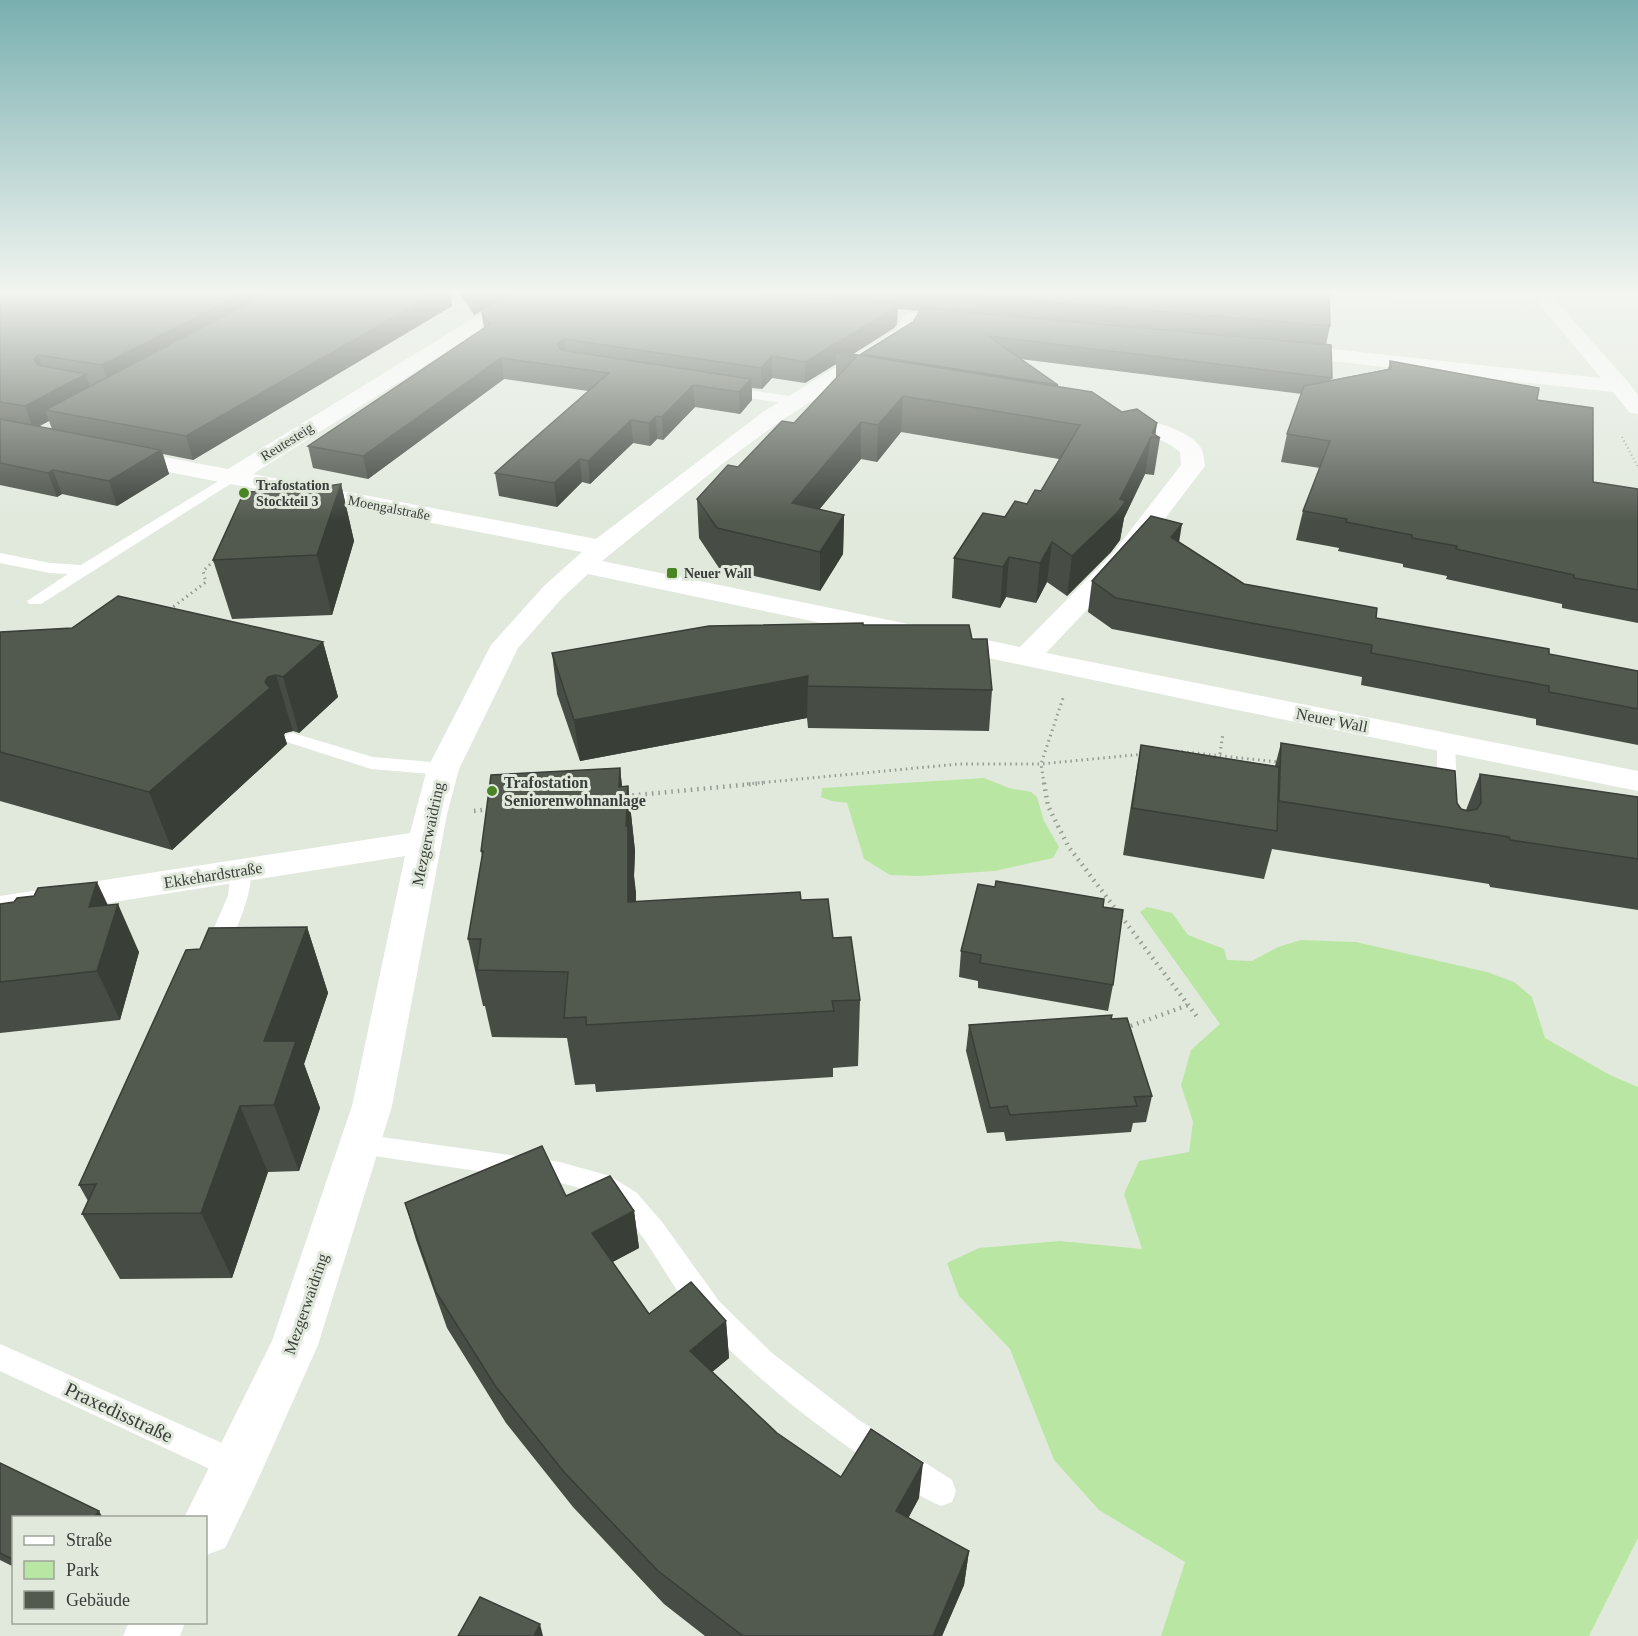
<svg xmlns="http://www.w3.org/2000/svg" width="1638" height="1636" viewBox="0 0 1638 1636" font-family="'Times New Roman',serif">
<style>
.green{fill:#b9e7a3}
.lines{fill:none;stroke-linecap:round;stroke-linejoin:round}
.path-far2{stroke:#959a92;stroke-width:2;stroke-dasharray:1 3;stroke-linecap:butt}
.path-far1{stroke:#959a92;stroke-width:3;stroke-dasharray:1.5 4;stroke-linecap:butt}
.path{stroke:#959a92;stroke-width:4.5;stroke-dasharray:1.5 5;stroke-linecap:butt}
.lane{fill:#fff;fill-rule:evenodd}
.street{fill:#fff;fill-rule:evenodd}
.wall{fill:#474d44;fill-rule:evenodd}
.shaded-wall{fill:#393e37}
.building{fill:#52594f;stroke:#393e37;stroke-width:1.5}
.poi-dot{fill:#498523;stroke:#e1e9dd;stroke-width:2}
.labels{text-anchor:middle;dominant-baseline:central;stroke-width:6;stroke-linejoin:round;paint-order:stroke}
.far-street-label{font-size:14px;fill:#3a3d39;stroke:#e1e9dd}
.far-poi-label{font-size:14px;font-weight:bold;fill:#3a3d39;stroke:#e1e9dd;text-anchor:start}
.street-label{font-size:16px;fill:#3a3d39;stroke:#e1e9dd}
.poi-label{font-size:16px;font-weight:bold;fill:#3a3d39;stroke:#e1e9dd;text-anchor:start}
.near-street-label{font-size:20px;fill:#3a3d39;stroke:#e1e9dd}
</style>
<rect width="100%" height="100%" fill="#e1e9dd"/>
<g class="green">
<path d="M984,778L1009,788L1031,792L1037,797L1044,821L1059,847L1053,858L995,871L919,876L890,875L864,859L847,803L832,801L821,797L822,788Z"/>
<path d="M1147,907L1172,913L1188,935L1224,949L1227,960L1252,961L1278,947L1301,940L1356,942L1487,972L1514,982L1532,997L1545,1038L1610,1075L1638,1087V1538L1589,1636H1161L1185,1562L1099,1510L1054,1460L1010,1349L959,1296L947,1263L979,1248L1060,1241L1142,1249L1124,1194L1139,1161L1189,1152L1193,1122L1181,1085L1191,1050L1220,1024L1140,912Z"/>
</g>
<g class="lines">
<path class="path-far2" d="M1622,437L1638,467"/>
<g class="path-far1">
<path d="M169,610L206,582L203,571L217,558"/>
<path d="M1176,751L1278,762"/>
<path d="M1220,754L1223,733"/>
<path d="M747,784L959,764H1041L1144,754"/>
<path d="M1044,784L1041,764L1063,698"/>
</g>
<g class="path">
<path d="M1044,783L1048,806L1068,846L1198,1018"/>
<path d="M626,796L763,783"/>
<path d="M474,811L490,809"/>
<path d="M1131,1026L1188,1005"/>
</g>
<g class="lane">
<path d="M1372,293L1544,295L1549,298L1544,301L1377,296Z"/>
<path d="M727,387L796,397L802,401L796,405L723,394L721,391L723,388Z"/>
<path d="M230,474L235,475L237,478L235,481L41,604H29L27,601L68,574L50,573L0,563V553L50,563L81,565Z"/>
<path d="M293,733L373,757L443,763L450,765L452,769L450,773L443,775L371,769L287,742L284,738L287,734Z"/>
<path d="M1446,737L1452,739L1455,743L1457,794L1454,798H1440L1437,794V743L1440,739Z"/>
<path d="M241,864L248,866C259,883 232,941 222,958L214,961L206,958L203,953L228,896L231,871L234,866Z"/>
<path d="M360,1134L560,1162L610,1176L637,1193L662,1222L719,1301L772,1353L859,1420L952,1480L956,1491L952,1502L941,1506C919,1497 899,1482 879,1468C815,1426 754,1377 701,1321C650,1266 645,1200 560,1183L360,1154L351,1151L348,1144L351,1137Z"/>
<path d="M0,1344L249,1455L253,1466L249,1477L238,1481L227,1477L0,1371Z"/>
</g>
<g class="street">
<path d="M514,293H536L534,297L253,474L596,539L763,412L896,330L907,313H921L924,317L911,338L779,422L722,464L602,561L1020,647L1113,553L1181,465L1180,452C1158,433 1132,434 1105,428L1102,423L1105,418C1128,413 1188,426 1201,448C1204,453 1204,460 1205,466L1131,563L1046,653L1638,771V791L1227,708L588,574L562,598L518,648L459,769L447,814L392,1106L318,1345L256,1484L225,1548L206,1555V1518H184L272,1341L352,1106L405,856L0,920V896L410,833L427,769L491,645L544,586L582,552L122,463L114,461L111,456L114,451L122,449L228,469Z"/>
<path d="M1530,293H1549L1629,383L1638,395V414L1630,413L1613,392L1286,356L1279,354L1276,350L1279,346L1286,344L1601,378Z"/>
<path d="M129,1622H185L180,1636H123Z"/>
</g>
</g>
<g class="wall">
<path d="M0,293H450L452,306L193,460L163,454L169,474L117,506L62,494L57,497L0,485ZM49,421L52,429L38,427Z"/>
<path d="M460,293H1329L1330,326L1326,345L1332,378L1331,380L1388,369L1390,361L1537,400L1593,482L1638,489V623L1562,608V604L1446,579L1447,576L1403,567V564L1338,551L1339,548L1296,540L1303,511L1320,468L1281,462L1287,434L1302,394L1020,359L1058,385V386L1122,412L1157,423L1155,435L1160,438L1154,475L1145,474L1124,518L1120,540L1111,552L1067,596L1047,582L1036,603L1006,597L1000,608L952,598L954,558L1005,517L1027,504L1041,491L1059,459L901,432L877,462L861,459L819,510L844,515L843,554L820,591L719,568L699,538L697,499L794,423L836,378V364L805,383L772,378L762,389L752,388V400L740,414L695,407L663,440L657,439L650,446L633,443L590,484L582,482L557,507L499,496L495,473L588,391L504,379L368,479L313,468L308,446L484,328L481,311L474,315ZM898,309L920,311L913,322L861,354V355L853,354L894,328L897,324Z"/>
<path d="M341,484L354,541L332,615L232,619L213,560L309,489Z"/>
<path d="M1179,542L1244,584L1376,618L1549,654L1638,671V745L1536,725V719L1361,685L1362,677L1112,629L1088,612L1092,581Z"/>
<path d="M863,625L972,639L992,690L989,731L808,728L807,718L580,761L557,694L552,653Z"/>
<path d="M0,632L323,642L338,697L299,733L293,731L285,733L284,735L287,744L172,850L0,801Z"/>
<path d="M1281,743L1457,803L1461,809L1466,810L1480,774L1638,797V910L1490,887L1489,884L1272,849L1264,879L1123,855L1133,792L1141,745L1275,766Z"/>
<path d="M620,768L622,787L628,786L635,851L634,876L636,902L801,900L833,938L860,1000L858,1066L833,1068V1077L596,1092L595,1084L575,1085L567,1038L492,1037L485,1006H483L468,939L482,856L481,851Z"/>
<path d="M0,904L108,905L139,952L120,1020L0,1033Z"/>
<path d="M1103,907L1113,985L1108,1011L978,988V981L959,977L961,951Z"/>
<path d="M307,927L328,993L304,1064L320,1108L299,1171L268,1172L232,1278L120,1279L82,1214L88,1201L79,1185L200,949Z"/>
<path d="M1111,1019L1152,1096L1146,1122L1133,1123L1131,1132L1006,1141L1004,1132L987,1133L966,1051L969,1025Z"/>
<path d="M566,1196L634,1211L639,1248L612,1262L649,1314L726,1321L729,1358L712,1372L777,1433L841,1477L919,1498L908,1518L969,1551L964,1585L942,1636H705L664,1604L573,1507L506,1423L447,1328L416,1240L405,1203Z"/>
<path d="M0,1463L14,1518V1567L0,1560Z"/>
</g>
<g class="shaded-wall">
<path d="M244,293H288L110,387L102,365Z"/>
<path d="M436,293H450L452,306L193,460L186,436Z"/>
<path d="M474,293H511L474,315L471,295Z"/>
<path d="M898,304L897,324L894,328L850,356L836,353V364L805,383V362Z"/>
<path d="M564,339L567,360L557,344Z"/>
<path d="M38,355L46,377L42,381L34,359Z"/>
<path d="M772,356V378L762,389L761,368Z"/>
<path d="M501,358L504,379L368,479L363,456Z"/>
<path d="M86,374L93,396L45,410L49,421L33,429L25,406Z"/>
<path d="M751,379L752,400L740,414L739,392Z"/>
<path d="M693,385L695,407L663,440L662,417Z"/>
<path d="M903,396L901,432L877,462L878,425Z"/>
<path d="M656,416L657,439L650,446L649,423Z"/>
<path d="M631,420L633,443L590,484L588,461Z"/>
<path d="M861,422V459L792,542V503Z"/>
<path d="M1157,423L1155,437L1152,433Z"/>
<path d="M1151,437L1145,474L1124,518L1120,540L1111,552L1067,596L1072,556Z"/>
<path d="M161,450L169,474L117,506L109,481Z"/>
<path d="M580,459L582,482L557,507L554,483Z"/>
<path d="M53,470L62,494L57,497L48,473Z"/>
<path d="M341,484L354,541L332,615L317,555Z"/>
<path d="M844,515L843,554L820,591V552Z"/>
<path d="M1182,524L1177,555L1171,537Z"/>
<path d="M1052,542L1047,582L1036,603L1040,563Z"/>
<path d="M1009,557L1006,597L1000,608L1003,567Z"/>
<path d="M323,642L338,697L299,733L283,677Z"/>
<path d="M276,675L293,731L285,733L284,735L287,744L172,850L149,792L265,682L268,677Z"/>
<path d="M808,676L807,718L580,761L574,720Z"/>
<path d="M620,768L626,822L628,786L635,851L634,876L636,892V968L628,902L619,787Z"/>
<path d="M97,882L114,918L118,904L139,952L120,1020L97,971L89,907Z"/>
<path d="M307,927L328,993L304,1064L320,1108L299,1171L274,1105L264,1041Z"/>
<path d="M240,1106L268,1172L232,1278L201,1213Z"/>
<path d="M634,1211L639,1248L598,1270L592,1233Z"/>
<path d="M726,1321L729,1358L694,1387L690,1351Z"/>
<path d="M923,1463L919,1498L894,1545L896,1511Z"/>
<path d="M99,1511L103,1518H94Z"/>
<path d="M969,1551L964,1585L942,1636H933Z"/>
<path d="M540,1624L543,1636H534Z"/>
</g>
<g class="building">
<path d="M0,293H244L102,365L38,355L34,359L38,365L86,374L25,406L0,402Z"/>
<path d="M268,293H436L186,436L45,410Z"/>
<path d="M510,293H732L898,304L895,308L805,362L772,356L761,368L564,339L557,344L561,350L751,379L739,392L693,385L662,417L656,416L649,423L631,420L588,461L580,459L554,483L495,473L609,373L501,358L363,456L308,446L490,324L481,310Z"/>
<path d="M946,293H1329L1330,326Z"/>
<path d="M922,308L1331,345L1332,378L988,336L1058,385L861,354L913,322Z"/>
<path d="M839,352L1092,392L1122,412L1137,409L1157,423L1152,433L1160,438L1151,437L1120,499L1126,501L1117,513L1072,556L1052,542L1040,563L1009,557L1003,567L954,558L983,513L1005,517L1015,501L1027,504L1035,490L1041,491L1080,425L903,396L878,425L861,422L792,503L844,515L820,552L717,528L697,499L728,465L738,467L782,421L794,423L856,357L836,353Z"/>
<path d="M1390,361L1539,388L1537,400L1593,408V482L1638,489V590L1574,578V575L1456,549L1457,546L1412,538V535L1346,522L1347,519L1303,511L1330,441L1287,434L1304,386L1391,369Z"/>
<path d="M0,419L161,450L109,481L53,470L48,473L0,463Z"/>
<path d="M341,484L317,555L213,560L244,492L309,489Z"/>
<path d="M1151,516L1182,524L1171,537L1244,584L1377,608L1376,618L1549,649V654L1638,671V709L1549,692V686L1371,653L1372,645L1116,598L1092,581Z"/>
<path d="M118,596L323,642L283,677L276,675L268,677L265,682L270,688L149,792L0,752V632L72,628Z"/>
<path d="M863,623V625H969L972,639H987L992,690L807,686L808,676L574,720L552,653L709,626Z"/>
<path d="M1281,743L1455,771L1457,803L1461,809L1468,811L1477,809L1481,803L1480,774L1638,797V859L1510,840L1509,837L1279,801Z"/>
<path d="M1141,745L1279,767L1277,831L1132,808Z"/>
<path d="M620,768L619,787L628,786L626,826H628V902L800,892L801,900L828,899L833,938L851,937L860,1000L832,1001L834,1011L586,1025V1017L564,1018L568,972L477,970L481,939H468L483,851H481L491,775Z"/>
<path d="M996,881L1104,899L1103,907L1123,910L1113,985L980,963L981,955L961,951L978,884L995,887Z"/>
<path d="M97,882L89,907L118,904L97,971L0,982V904L14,902L17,898L34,896L38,888Z"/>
<path d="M307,927L264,1041H296L274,1105L240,1106L201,1213L82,1214L96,1184L79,1185L186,950L200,949L209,928Z"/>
<path d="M1112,1015L1111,1019L1127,1018L1152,1096L1134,1097L1137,1106L1010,1115L1007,1106L990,1108L969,1025Z"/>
<path d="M542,1146L566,1196L610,1176L634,1211L592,1233L649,1314L691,1282L726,1321L690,1351L777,1433L841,1477L871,1429L923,1463L896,1511L969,1551L933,1636H743L658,1571L564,1472L496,1387L436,1292L405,1203Z"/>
<path d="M0,1463L99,1511L94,1518H14V1560L0,1553Z"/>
<path d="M480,1597L540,1624L534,1636H458Z"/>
</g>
<linearGradient id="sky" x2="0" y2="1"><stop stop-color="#79afb0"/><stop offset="0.56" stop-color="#f2f5f0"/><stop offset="1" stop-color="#f2f5f0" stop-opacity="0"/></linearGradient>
<rect width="1638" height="522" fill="url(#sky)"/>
<g class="poi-dot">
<circle cx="244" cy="493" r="6"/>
<rect x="666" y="567" width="12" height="12" rx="3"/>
<circle cx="492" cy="791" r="6"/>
</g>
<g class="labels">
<g class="far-street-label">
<text transform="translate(287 442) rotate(-32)">Reutesteig</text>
<text transform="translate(389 508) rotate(11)">Moengalstraße</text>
</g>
<g class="far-poi-label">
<text x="256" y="485">Trafostation<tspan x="256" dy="16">Stockteil 3</tspan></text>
<text x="684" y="573">Neuer Wall</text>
</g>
<g class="street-label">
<text transform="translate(1332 720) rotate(11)">Neuer Wall</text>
<text transform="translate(428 834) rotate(-78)">Mezgerwaidring</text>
<text transform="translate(213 875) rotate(-9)">Ekkehardstraße</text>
<text transform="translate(306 1304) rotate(-71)">Mezgerwaidring</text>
</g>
<g class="poi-label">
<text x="504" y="782">Trafostation<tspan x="504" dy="18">Seniorenwohnanlage</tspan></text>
</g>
<g class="near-street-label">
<text transform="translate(119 1412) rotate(25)">Praxedisstraße</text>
</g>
</g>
<rect x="12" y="1516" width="195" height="108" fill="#e1e9dd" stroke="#9ea49b" stroke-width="1.5"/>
<rect x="24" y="1536" width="30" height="9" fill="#ffffff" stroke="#9ea49b" stroke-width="1.5"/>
<text x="66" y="1546" font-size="18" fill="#3a3d39">Straße</text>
<rect x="24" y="1561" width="30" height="18" fill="#b9e7a3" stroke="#9ea49b" stroke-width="1.5"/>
<text x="66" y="1576" font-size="18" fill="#3a3d39">Park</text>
<rect x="24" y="1591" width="30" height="18" fill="#52594f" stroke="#9ea49b" stroke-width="1.5"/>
<text x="66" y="1606" font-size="18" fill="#3a3d39">Gebäude</text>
</svg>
